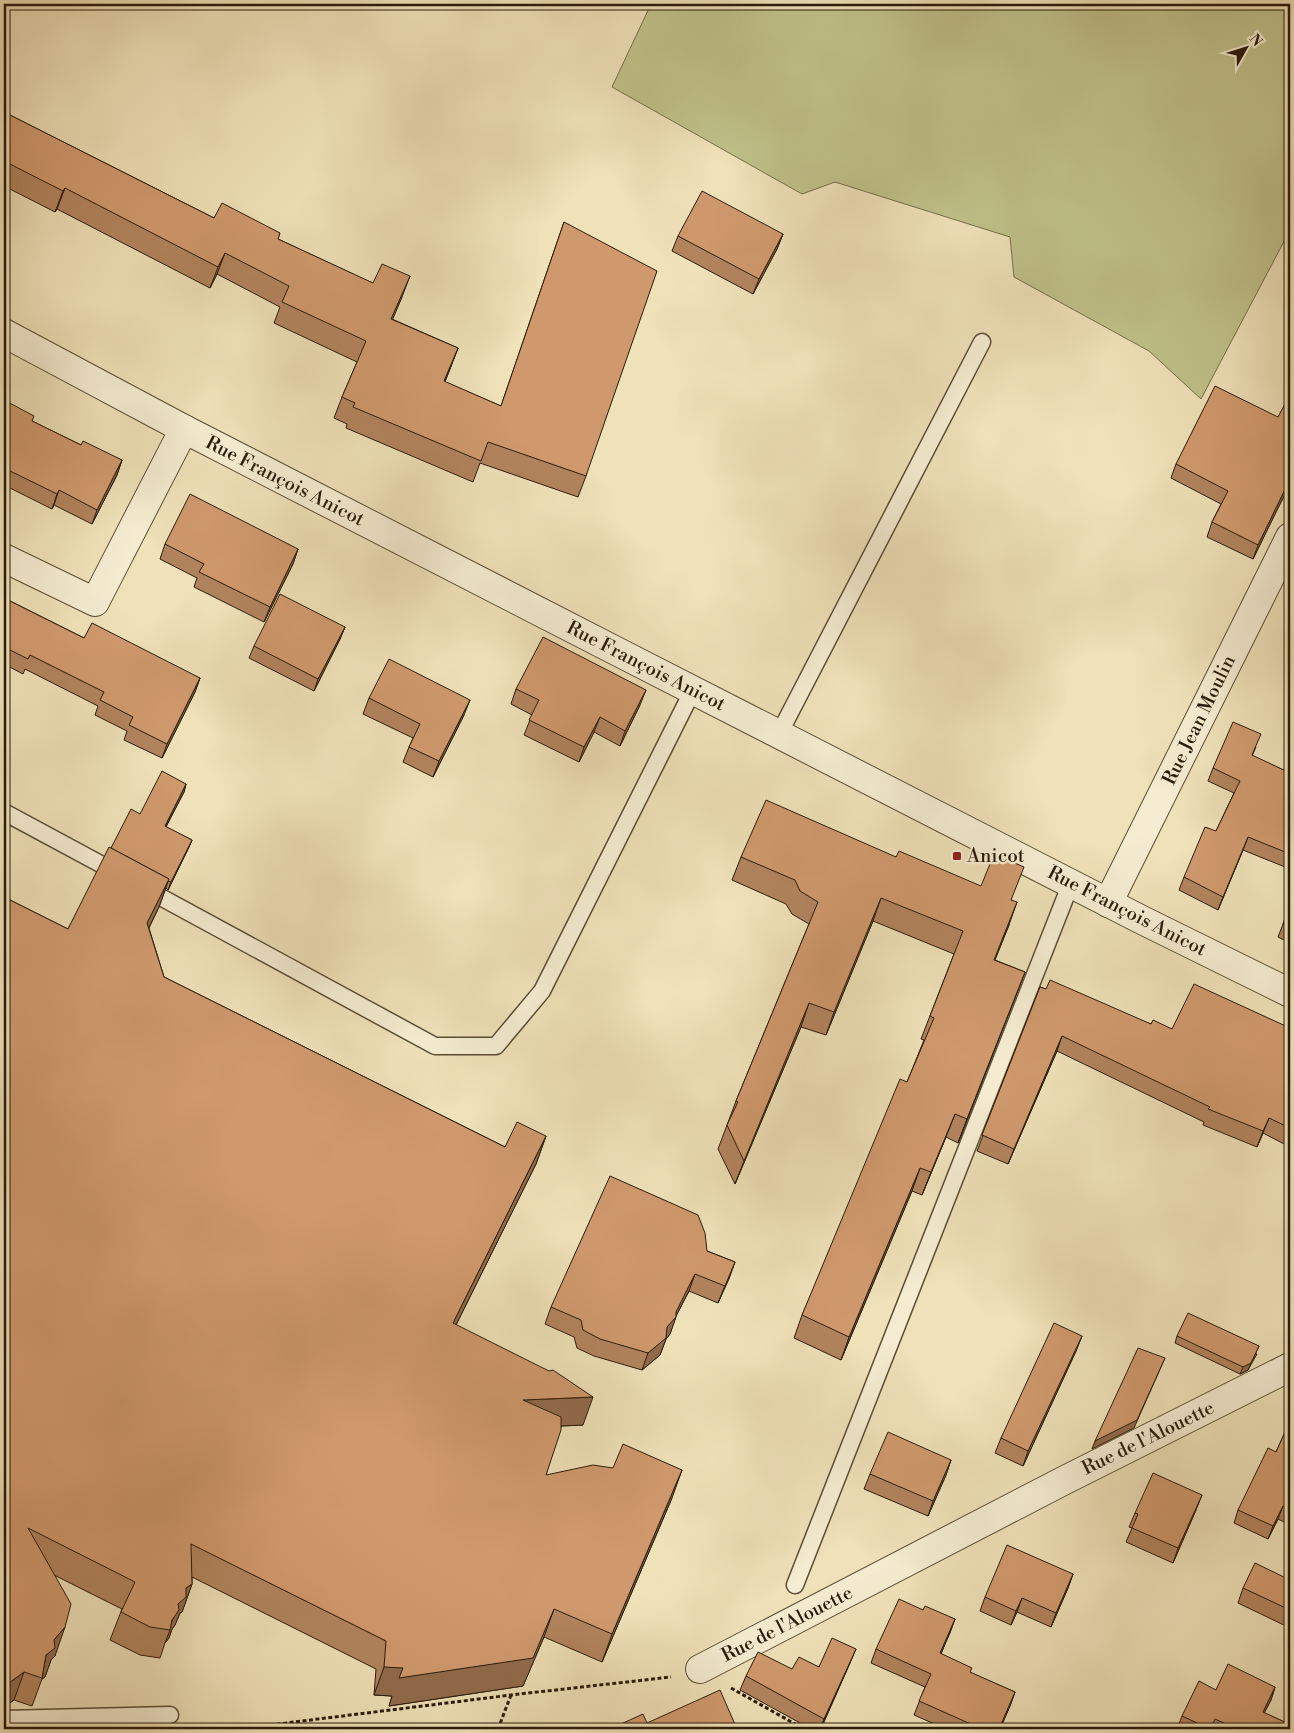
<svg xmlns="http://www.w3.org/2000/svg" width="1294" height="1733" viewBox="0 0 1294 1733" font-family="'Libre Bodoni',serif">
<style>
.green{fill:#c0c18a;stroke:#746e4a}
.lines{fill:none;stroke-linecap:round;stroke-linejoin:round}
.service-casing{stroke:#5a4d36;stroke-width:19}
.minor-casing{stroke:#5a4d36;stroke-width:30}
.tertiary-casing{stroke:#5a4d36;stroke-width:30}
.path{stroke:#291c0b;stroke-width:3;stroke-dasharray:4 2.5;stroke-linecap:butt}
.service{stroke:#f5ecd1;stroke-width:16}
.minor{stroke:#f5ecd1;stroke-width:28}
.tertiary{stroke:#f5ecd1;stroke-width:28}
.wall{fill:#b2845e;stroke:#291c0b}
.shaded-wall{fill:#916b4c;stroke:#291c0b}
.building{fill:#cf996d;stroke:#291c0b}
.poi-dot{fill:#8f2418;stroke:#f5ecd1;stroke-width:2}
.labels{text-anchor:middle;dominant-baseline:central;stroke-width:4.5;stroke-linejoin:round;paint-order:stroke}
.street-label{font-size:19px;fill:#291c0b;stroke:#f5ecd1}
.poi-label{font-size:19px;fill:#291c0b;stroke:#f5ecd1;text-anchor:start}
</style>
<rect width="100%" height="100%" fill="#efe1b8"/>
<filter id="stains"><feTurbulence type="fractalNoise" baseFrequency=".004" numOctaves="4"/><feColorMatrix values="0 0 0 0 .2 0 0 0 0 .09 0 0 0 0 .02 0 0 0 .5 -.17"/></filter>
<radialGradient id="worn" r=".72"><stop offset=".6" stop-color="#630" stop-opacity="0"/><stop offset="1" stop-color="#630" stop-opacity=".3"/></radialGradient>
<path class="green" d="M651,4H1290V230L1201,399L1149,351L1014,277L1010,237L835,182L802,194L612,87Z"/>
<g class="lines">
<defs>
<g id="service">
<path d="M779,734L982,342"/>
<path d="M4,812L119,874"/>
<path d="M144,888L435,1046H496L542,991L693,690"/>
<path d="M795,1585L1071,883"/>
<path d="M4,1719L170,1715"/>
</g>
<g id="minor">
<path d="M4,558L95,602L184,429"/>
<path d="M1108,903L1290,537"/>
<path d="M700,1669L1065,1480L1290,1367"/>
</g>
<path id="tertiary" d="M4,333L184,429L624,655L1142,920L1290,993"/>
</defs>
<use href="#service" class="service-casing"/>
<use href="#minor" class="minor-casing"/>
<use href="#tertiary" class="tertiary-casing"/>
<g class="path">
<path d="M731,1688L804,1729"/>
<path d="M238,1729L511,1695L671,1677"/>
<path d="M498,1729L511,1695"/>
</g>
<use href="#service" class="service"/>
<use href="#minor" class="minor"/>
<use href="#tertiary" class="tertiary"/>
</g>
<g class="wall">
<path d="M4,112L214,218L280,233L278,239L402,297L392,319L458,348L445,382L501,406L564,222L586,476L578,497L480,463L473,482L346,428L347,424L334,418L342,397L357,362L274,323L280,307L217,274L210,288L57,209L55,212L4,186Z"/>
<path d="M783,234L777,249L753,294L672,251L678,236Z"/>
<path d="M4,400L32,421L81,445L122,460L117,475L92,524L54,505L52,509L4,485Z"/>
<path d="M1290,401V484L1277,510L1253,559L1207,537L1212,522L1221,504L1171,478L1176,464L1278,417Z"/>
<path d="M165,544L298,549L293,564L264,622L194,587L197,578L160,559Z"/>
<path d="M4,598L84,638L200,678L195,692L162,758L124,740L127,731L95,715L98,706L25,669L23,674L4,664Z"/>
<path d="M345,627L340,639L314,691L249,658L254,646Z"/>
<path d="M516,689L640,705L620,746L594,732L579,762L524,735L532,715L511,704Z"/>
<path d="M369,698L464,715L433,777L403,762L409,747L413,738L363,714Z"/>
<path d="M1256,747L1252,756L1290,773V869L1243,850L1218,910L1179,890L1184,877L1216,831L1234,793L1208,781L1213,768Z"/>
<path d="M186,784L184,792L166,827L192,840L189,847L168,890L166,888L159,907L149,928L164,977L505,1147L546,1136L536,1164L456,1325L583,1425L561,1426L546,1475L672,1498L602,1662L544,1637L523,1686L389,1706L392,1696L374,1695L376,1669L192,1577V1584L182,1612L180,1613L175,1625L172,1629L169,1638L165,1643L160,1658L140,1655L110,1640L122,1609L54,1575L55,1656L51,1660L45,1677L42,1679L32,1706L14,1700L4,1707V897L68,929L111,848L140,814Z"/>
<path d="M741,857H896L1012,900L1009,925L995,960L1025,972L1016,995L958,1143L946,1137L922,1195L912,1191L841,1360L794,1338L802,1315L907,1082L924,1040L921,1039L954,954L873,921L826,1035L801,1027L735,1184L718,1149L736,1101L809,924L792,914L786,904L732,880Z"/>
<path d="M1290,906V943L1278,937Z"/>
<path d="M1040,987L1151,1024L1172,1029L1290,1028V1147L1263,1133L1257,1147L1203,1125L1204,1122L1057,1051L1008,1164L977,1151Z"/>
<path d="M707,1251L735,1262L718,1303L689,1291L676,1316L670,1334L666,1339L660,1355L642,1370L594,1356L577,1348L574,1337L545,1324L551,1307Z"/>
<path d="M1082,1336L1076,1351L1023,1466L995,1453L1001,1438Z"/>
<path d="M1177,1336L1257,1354L1248,1370L1240,1374L1175,1343Z"/>
<path d="M1290,1421V1525L1278,1519L1268,1539L1234,1523L1238,1510L1276,1452Z"/>
<path d="M951,1460L946,1475L928,1516L864,1489L870,1474Z"/>
<path d="M1196,1510L1173,1563L1126,1542L1132,1528L1129,1527L1135,1513Z"/>
<path d="M1073,1574L1068,1588L1051,1627L1017,1612L1011,1625L980,1611L985,1597Z"/>
<path d="M1290,1580V1628L1238,1603L1243,1588Z"/>
<path d="M923,1610L955,1619L941,1654L971,1673L1015,1692L1010,1706L1000,1729H946L914,1715L925,1687L871,1663L876,1649Z"/>
<path d="M850,1663L821,1729H811L740,1690L746,1676L792,1669L819,1667Z"/>
<path d="M1275,1687L1271,1700L1264,1713L1289,1724L1287,1729H1177L1182,1716L1216,1690Z"/>
</g>
<g class="shaded-wall">
<path d="M65,188L57,209L55,212L63,191Z"/>
<path d="M783,234L777,249L753,294L759,279Z"/>
<path d="M225,253L217,274L210,288L218,267Z"/>
<path d="M410,276L402,297L384,340L391,319Z"/>
<path d="M458,348L450,369L436,402L444,381Z"/>
<path d="M122,460L117,475L92,524L97,510Z"/>
<path d="M1290,479V484L1277,510L1253,559L1258,545Z"/>
<path d="M59,490L54,505L52,509L57,494Z"/>
<path d="M298,549L293,564L264,622L270,607Z"/>
<path d="M345,627L340,639L314,691L318,679Z"/>
<path d="M200,678L195,692L162,758L167,744Z"/>
<path d="M646,690L640,705L620,746L625,731Z"/>
<path d="M470,700L464,715L433,777L439,761Z"/>
<path d="M600,717L594,732L579,762L584,747Z"/>
<path d="M186,784L184,792L162,834L165,826Z"/>
<path d="M1248,837L1243,850L1218,910L1223,897Z"/>
<path d="M192,840L189,847L168,890L171,882Z"/>
<path d="M169,879L159,907L137,951L147,923Z"/>
<path d="M881,898L873,921L826,1035L834,1012Z"/>
<path d="M1017,902L1009,925L985,983L994,960Z"/>
<path d="M1025,972L1016,995L958,1143L967,1119Z"/>
<path d="M809,1003L801,1027L735,1184L744,1161Z"/>
<path d="M1062,1036L1057,1051L1008,1164L1014,1149Z"/>
<path d="M955,1114L946,1137L922,1195L931,1172Z"/>
<path d="M1269,1118L1263,1133L1257,1147L1263,1131Z"/>
<path d="M546,1136L536,1164L443,1351L453,1323Z"/>
<path d="M920,1168L912,1191L841,1360L849,1337Z"/>
<path d="M735,1262L729,1279L718,1303L725,1286Z"/>
<path d="M695,1274L689,1291L675,1318L676,1317L670,1334L666,1339L660,1355L642,1370L648,1353L667,1327Z"/>
<path d="M1082,1336L1076,1351L1023,1466L1028,1451Z"/>
<path d="M1259,1346L1248,1370L1240,1374L1243,1367Z"/>
<path d="M1165,1358L1134,1428L1092,1449L1095,1441Z"/>
<path d="M593,1397L583,1425L513,1428L523,1400Z"/>
<path d="M951,1460L946,1475L928,1516L933,1501Z"/>
<path d="M682,1470L672,1498L602,1662L612,1634Z"/>
<path d="M1202,1495L1196,1510L1173,1563L1178,1548Z"/>
<path d="M1283,1506L1278,1519L1268,1539L1273,1526Z"/>
<path d="M1073,1574L1068,1588L1051,1627L1056,1613Z"/>
<path d="M192,1584L182,1612L180,1613L175,1625L172,1629L169,1638L165,1643L170,1630H169L178,1604L186,1588Z"/>
<path d="M1022,1598L1017,1612L1011,1625L1016,1611Z"/>
<path d="M554,1609L544,1637L523,1686L389,1706L392,1696L374,1695L384,1667Z"/>
<path d="M955,1619L950,1633L931,1676L936,1662Z"/>
<path d="M65,1627L55,1656L51,1660L45,1677L42,1679L46,1655L54,1640Z"/>
<path d="M856,1649L850,1663L820,1729L824,1719Z"/>
<path d="M24,1672L14,1700L4,1707V1691L5,1687L9,1683Z"/>
<path d="M1275,1687L1271,1700L1258,1725L1263,1712Z"/>
<path d="M1015,1692L1010,1706L1000,1729H999Z"/>
</g>
<g class="building">
<path d="M4,112L214,218L222,203L280,233L278,239L373,283L382,264L410,276L391,319L458,348L444,381L501,406L564,222L657,271L586,476L488,442L481,461L353,407L355,403L342,397L366,341L282,302L289,286L225,253L218,267L65,188L63,191L4,161Z"/>
<path d="M702,191L783,234L759,279L678,236Z"/>
<path d="M1215,386L1278,417L1287,400L1290,401V479L1258,545L1212,522L1228,491L1176,464Z"/>
<path d="M4,400L34,416L32,421L81,445L83,441L122,460L97,510L59,490L57,494L4,468Z"/>
<path d="M190,494L298,549L270,607L199,572L204,564L165,544Z"/>
<path d="M280,594L345,627L318,679L254,646Z"/>
<path d="M4,598L84,638L92,623L200,678L167,744L129,725L133,717L100,700L104,692L30,655L28,659L4,647Z"/>
<path d="M543,637L646,690L625,731L600,717L584,747L529,720L539,700L516,689Z"/>
<path d="M389,659L470,700L439,761L409,747L420,724L369,698Z"/>
<path d="M1233,722L1261,734L1252,755L1290,773V854L1248,837L1223,897L1184,877L1205,827L1216,831L1240,781L1213,768Z"/>
<path d="M162,771L186,784L165,826L192,840L171,882L168,881L169,879L111,848L131,809L140,814Z"/>
<path d="M766,800L896,857L899,851L981,886L994,854L1024,867L1011,900L1017,902L994,960L1025,972L967,1119L955,1114L931,1172L920,1168L849,1337L802,1315L900,1079L907,1082L934,1018L930,1016L963,931L881,898L834,1012L809,1003L744,1161L727,1125L738,1102L736,1101L818,902L800,891L795,880L741,857Z"/>
<path d="M109,847L169,879L147,923L164,977L505,1147L517,1122L546,1136L453,1323L549,1371L553,1370L593,1397L523,1400L561,1417V1430L546,1475L593,1465L613,1468L623,1444L682,1470L612,1634L554,1609L533,1658L399,1678L403,1668L384,1667L386,1641L191,1544L192,1584L186,1588V1597L178,1604L179,1610L172,1620L170,1630L150,1627L121,1612L135,1582L28,1528L71,1604L65,1627L54,1640L55,1648L46,1655L42,1678L24,1672L9,1683L5,1687H4V897L68,929Z"/>
<path d="M1290,906V928L1283,924Z"/>
<path d="M1050,980L1151,1024L1153,1020L1172,1029L1194,984L1290,1028V1128L1269,1118L1263,1131L1208,1109L1210,1107L1062,1036L1014,1149L982,1135L1040,987L1046,989Z"/>
<path d="M610,1176L698,1215L705,1233L707,1251L735,1262L725,1286L695,1274L676,1312V1317L667,1327L666,1338L648,1353L600,1339L583,1330L581,1320L551,1307Z"/>
<path d="M1188,1313L1259,1346L1251,1363L1243,1367L1177,1336Z"/>
<path d="M1054,1323L1082,1336L1028,1451L1001,1438Z"/>
<path d="M1138,1348L1165,1358L1137,1420L1095,1441Z"/>
<path d="M1290,1421V1510L1283,1506L1273,1526L1238,1510L1268,1448L1276,1452Z"/>
<path d="M888,1432L951,1460L933,1501L870,1474Z"/>
<path d="M1153,1473L1202,1495L1178,1548L1132,1528L1138,1514L1135,1513Z"/>
<path d="M1007,1545L1073,1574L1056,1613L1022,1598L1016,1611L985,1597Z"/>
<path d="M1255,1563L1290,1580V1610L1243,1588Z"/>
<path d="M899,1599L923,1610L925,1606L955,1619L940,1653L972,1668L970,1672L1015,1692L999,1729H982L919,1701L931,1674L876,1649Z"/>
<path d="M832,1638L856,1649L824,1719L746,1676L758,1652L792,1669L799,1657L819,1667Z"/>
<path d="M1228,1664L1275,1687L1263,1712L1289,1724L1286,1729H1237L1215,1719L1210,1729L1182,1716L1199,1681L1216,1690Z"/>
<path d="M720,1690L737,1729H610L643,1714L647,1723Z"/>
</g>
<rect class="poi-dot" x="952" y="851" width="10" height="10" rx="2.5"/>
<g class="labels">
<g class="street-label">
<text transform="translate(285 481) rotate(27)">Rue François Anicot</text>
<text transform="translate(646 666) rotate(27)">Rue François Anicot</text>
<text transform="translate(1199 720) rotate(-64)">Rue Jean Moulin</text>
<text transform="translate(1127 911) rotate(27)">Rue François Anicot</text>
<text transform="translate(1148 1438) rotate(-26)">Rue de l'Alouette</text>
<text transform="translate(787 1624) rotate(-27)">Rue de l'Alouette</text>
</g>
<g class="poi-label">
<text x="967" y="856">Anicot</text>
</g>
</g>
<rect width="1294" height="1733" fill="none" stroke="#efe1b8" stroke-width="20"/>
<rect x="5" y="5" width="1284" height="1723" fill="none" stroke="#291c0b" stroke-width="2.5"/>
<rect x="10" y="10" width="1274" height="1713" fill="none" stroke="#291c0b"/>
<g transform="translate(1246 48) rotate(51)" stroke="#f5ecd1" stroke-width="4" paint-order="stroke">
<path d="M0-4L9 19L0 12L-9 19Z" fill="#291c0b"/>
<text y="-8" font-size="14" font-weight="bold" text-anchor="middle" fill="#291c0b">N</text>
</g>
<rect width="100%" height="100%" filter="url(#stains)"/>
<rect width="100%" height="100%" fill="url(#worn)"/>
</svg>
